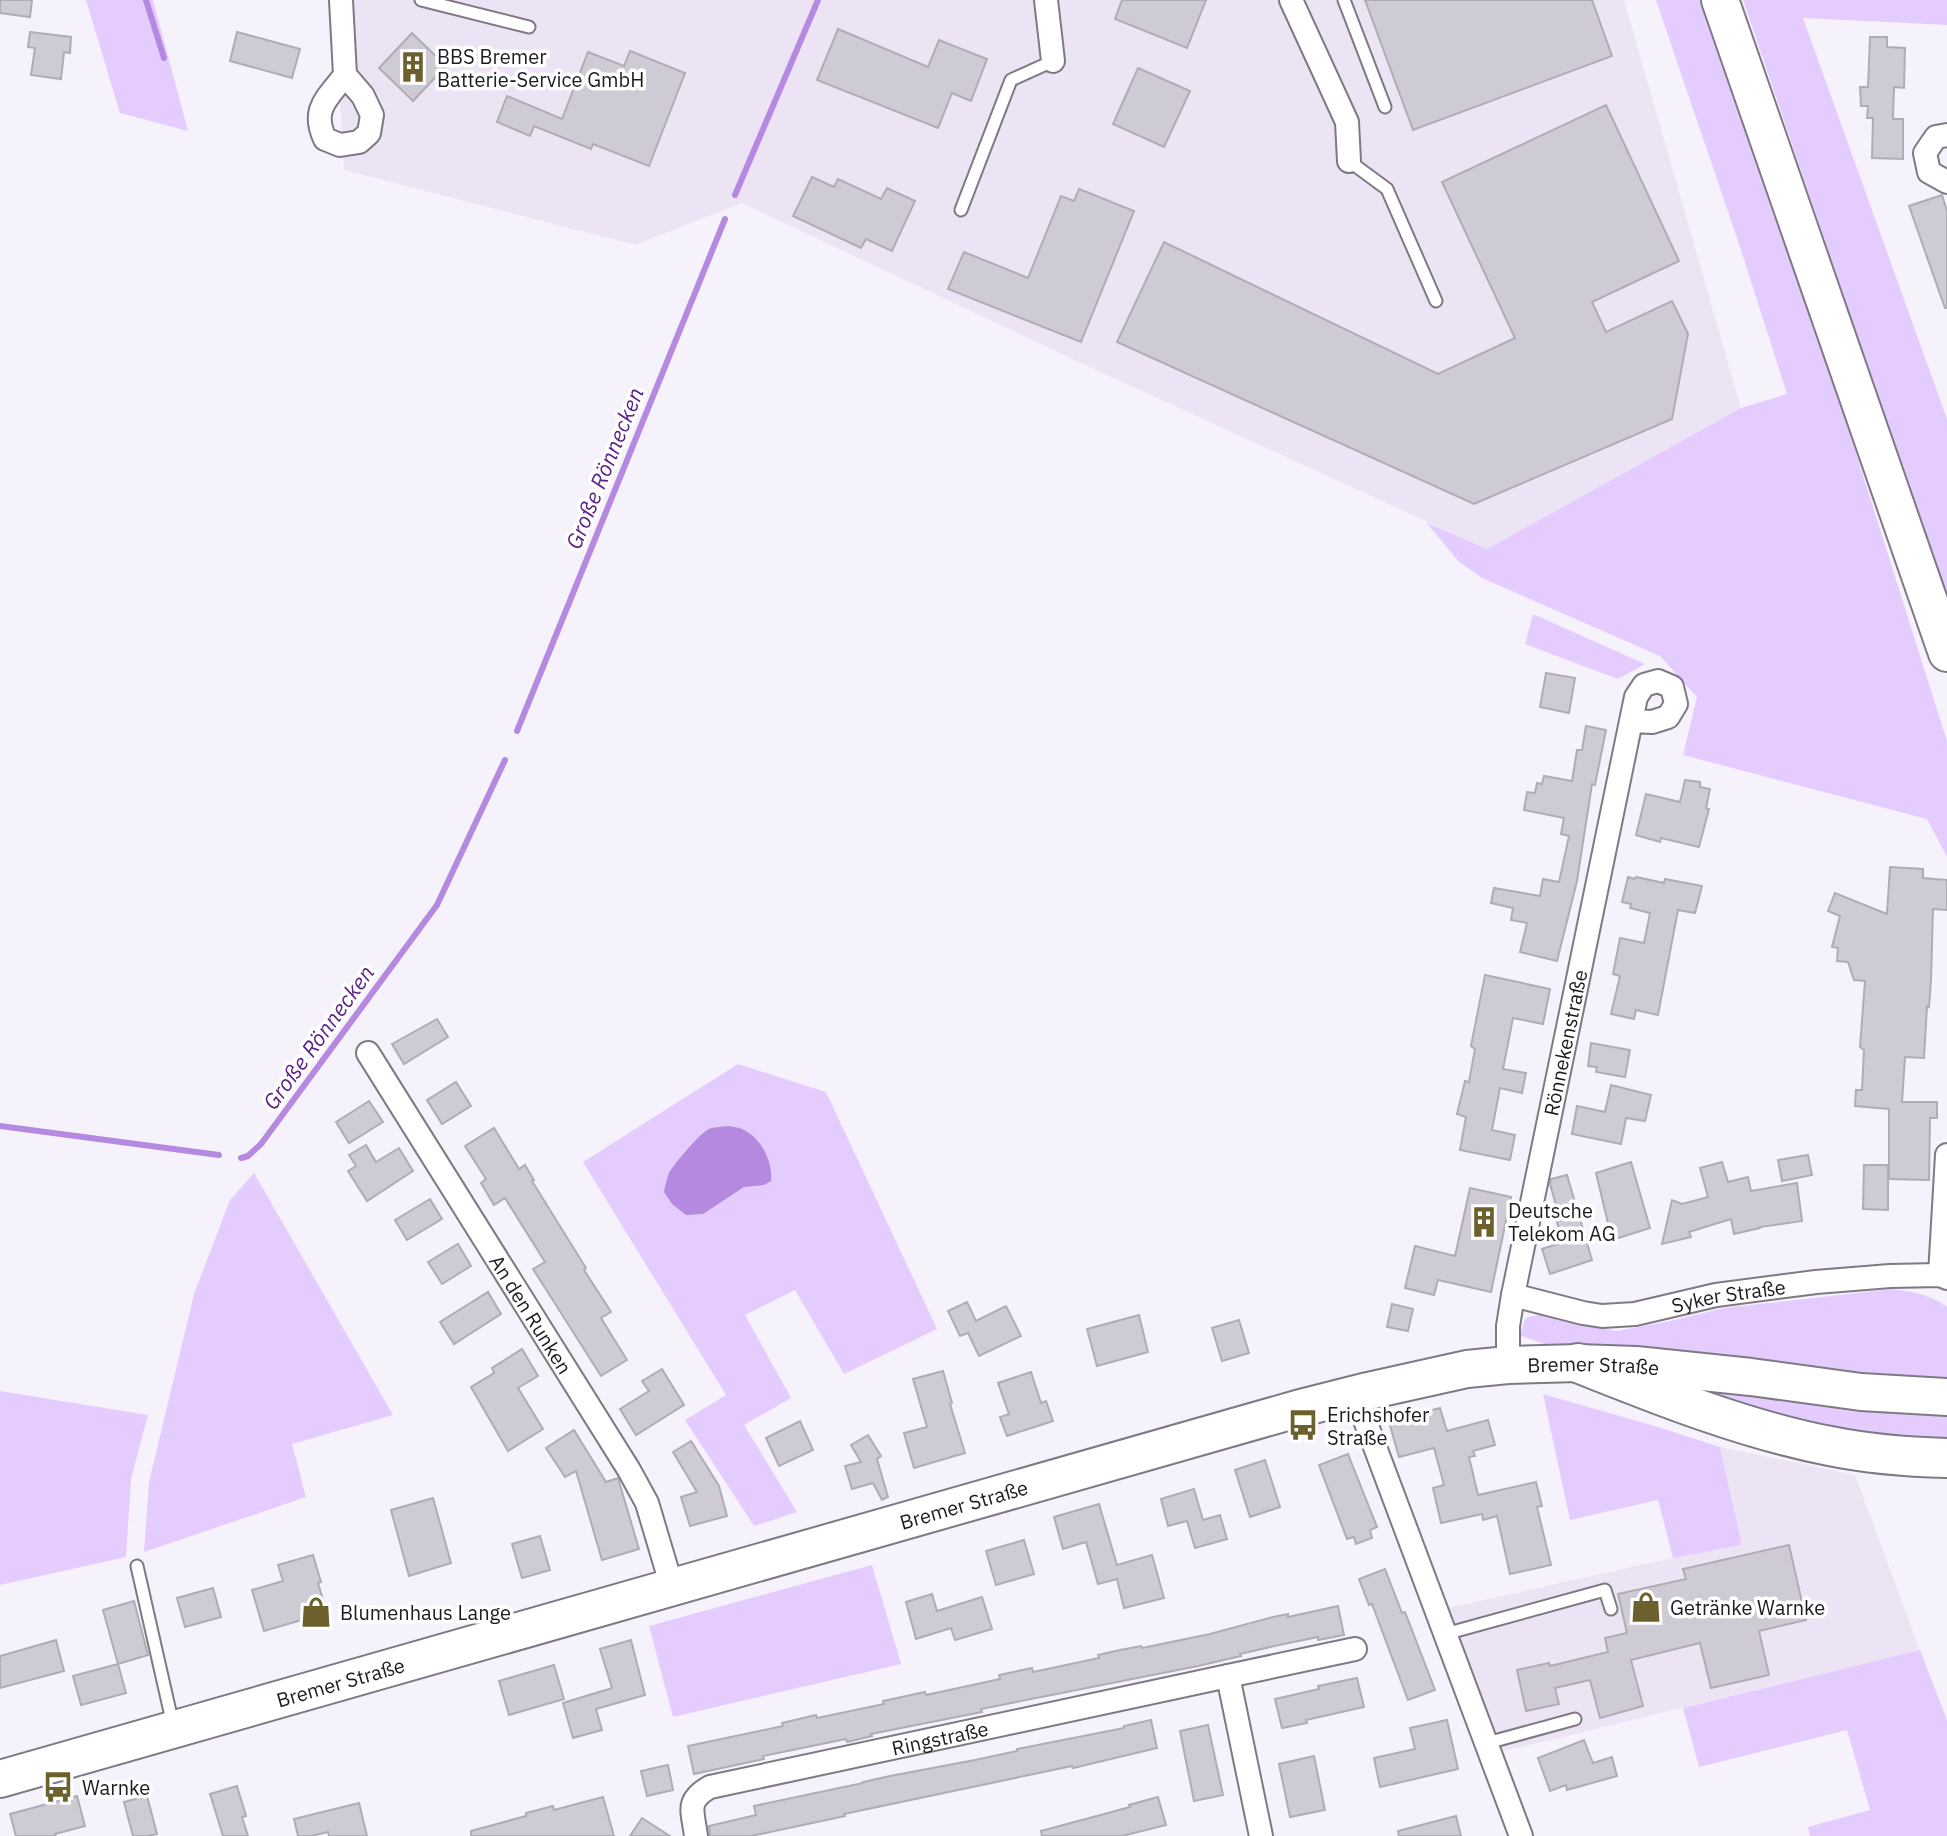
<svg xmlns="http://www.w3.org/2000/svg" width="1947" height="1836" viewBox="0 0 1947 1836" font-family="'IBM Plex Sans',sans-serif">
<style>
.built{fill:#ece4f5}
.green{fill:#e4cdfe}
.water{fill:#b489df}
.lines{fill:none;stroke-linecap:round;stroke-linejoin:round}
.stream{stroke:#b489df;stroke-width:6}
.building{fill:#cfcbd5;stroke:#b0acb6;stroke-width:2}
.service-casing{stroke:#7e7983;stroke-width:15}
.minor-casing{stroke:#7e7983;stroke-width:26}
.primary-casing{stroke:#7e7983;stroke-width:40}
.trunk-casing{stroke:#7e7983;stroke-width:42}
.service{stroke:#fff;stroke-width:11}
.minor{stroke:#fff;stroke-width:22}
.primary{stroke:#fff;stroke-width:36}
.trunk{stroke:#fff;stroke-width:38}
.labels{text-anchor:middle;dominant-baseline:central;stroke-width:7;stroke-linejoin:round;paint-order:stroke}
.poi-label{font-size:20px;fill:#1d1b1f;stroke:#fff;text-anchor:start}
.street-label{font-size:20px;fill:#1d1b1f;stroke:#fff}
.water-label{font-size:22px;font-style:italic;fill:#5b2387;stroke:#fff}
</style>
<rect width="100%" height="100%" fill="#f6f2fc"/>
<g class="built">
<path d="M334,0H1624L1741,408L1487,549L1081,363L742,203L635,245L344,170Z"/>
<path d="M1720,1447L1855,1475L1920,1650L1501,1752L1448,1608L1673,1558L1742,1545Z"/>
</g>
<g class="green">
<path d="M86,0H153L188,131L120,113Z"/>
<path d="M1656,0H1702L1743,110L1812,314L1947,741V857L1927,819L1683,755L1697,697L1660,656L1482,578L1458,561L1426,522L1487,549L1741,408L1787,394L1741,250Z"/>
<path d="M1743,0H1947V25L1803,18L1947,419V600Z"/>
<path d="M1533,614L1645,664L1618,679L1525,644Z"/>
<path d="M738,1064L826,1092L937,1329L844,1374L795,1290L745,1315L791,1398L744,1425L797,1512L754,1526L685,1420L726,1395L583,1162Z"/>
<path d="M254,1173L393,1415L292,1444L306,1497L144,1552L149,1482L194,1294L230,1200Z"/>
<path d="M1892,1289C1913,1292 1930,1294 1947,1307V1378L1795,1368L1663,1350L1547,1345L1519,1335L1526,1318L1544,1313L1616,1331L1670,1321L1724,1308Z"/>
<path d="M1657,1381L1947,1412V1450L1864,1442Z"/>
<path d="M0,1391L148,1415L131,1479L126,1557L0,1585Z"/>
<path d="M1543,1394L1658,1427L1720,1447L1742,1545L1673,1558L1658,1500L1570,1520Z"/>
<path d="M872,1565L901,1664L673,1717L649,1626Z"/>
<path d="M1920,1650L1947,1720V1836H1810L1808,1827L1870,1810L1847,1730L1699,1767L1683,1708Z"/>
</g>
<path class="water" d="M728,1126C733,1127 737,1127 742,1129C761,1137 773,1162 771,1181L764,1185L744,1187L703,1214L686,1215L672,1204L664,1192C665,1185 667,1179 669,1173C674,1164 700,1133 709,1129C714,1127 722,1127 728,1126Z"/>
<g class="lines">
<g class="stream">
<path d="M146,0L164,58"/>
<path d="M735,195L818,0"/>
<path d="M517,731L725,219"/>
<path d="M0,1126L219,1155"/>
<path d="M241,1158L248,1156L261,1144L437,905L505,760"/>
</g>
</g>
<g class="building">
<path d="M0,0H32L30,17L0,13Z"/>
<path d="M1122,0H1206L1187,48L1115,19Z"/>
<path d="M1365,0H1592L1612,56L1413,130Z"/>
<path d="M838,29L928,67L939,40L987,59L971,101L952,93L938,128L817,80Z"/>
<path d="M30,32L71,37L70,53L64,52L61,79L31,75L35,48L28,47Z"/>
<path d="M237,32L300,49L292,78L230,61Z"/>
<path d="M412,33L446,66L413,101L379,68Z"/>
<path d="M1870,37H1887V47L1905,48L1904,88L1894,87L1893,119H1903V159L1872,158L1873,118H1867L1868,106H1861L1860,87H1868Z"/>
<path d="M630,51L685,73L649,166L593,144L591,149L534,126L530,136L497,122L507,96L562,119L588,52L624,66Z"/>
<path d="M1138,68L1190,91L1164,147L1113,124Z"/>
<path d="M1606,105L1679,261L1592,302L1606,332L1672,301L1688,334L1672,419L1474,504L1117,342L1164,242L1438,374L1515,338L1442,182Z"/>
<path d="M812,177L834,187L838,179L881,199L887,188L915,201L892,251L866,239L861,248L793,216Z"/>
<path d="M1079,189L1134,211L1081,342L948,289L964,252L1028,278L1061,196L1074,201Z"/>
<path d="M1942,195L1947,211V308H1945L1909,206Z"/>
<path d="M1546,673L1575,678L1569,713L1540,707Z"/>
<path d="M1586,726L1606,730L1595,785L1592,784L1577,881L1557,961L1520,952L1527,923L1511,920L1513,908L1491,903L1494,888L1540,896L1543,879L1559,882L1569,836L1561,834L1564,818L1524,810L1527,792L1535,793L1537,783L1542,784L1544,776L1572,781L1577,750H1582Z"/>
<path d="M1685,780L1700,782V787L1710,789L1706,808L1709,809L1699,847L1661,838L1660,842L1636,835L1646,794L1680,802Z"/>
<path d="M1890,867L1923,869V878L1947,880V910L1933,909L1931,980L1929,1007L1927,1006L1924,1058L1905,1057L1902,1102H1937V1118H1930L1929,1180L1889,1179V1109L1855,1106L1856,1090H1862L1864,1050L1860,1047L1865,981L1854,980L1848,962L1837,961L1838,948L1832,947L1840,916L1828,911L1835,893L1887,914Z"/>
<path d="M1628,877L1635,879L1636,877L1664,883L1665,879L1702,886L1695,913L1678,910L1658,1015L1636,1010L1634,1019L1611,1014L1620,976L1613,974L1620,938L1644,943L1650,913L1630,908L1631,904L1622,902Z"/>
<path d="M1485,975L1550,989L1543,1024L1513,1018L1503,1069L1526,1073L1522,1093L1500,1088L1492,1130L1515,1135L1510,1160L1460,1150L1466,1117L1457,1114L1465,1081L1469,1082L1475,1049L1471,1046Z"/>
<path d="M437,1019L448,1037L404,1064L392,1044Z"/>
<path d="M1591,1043L1630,1050L1625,1077L1596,1072L1597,1067L1588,1066Z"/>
<path d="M456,1082L471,1106L442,1124L427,1100Z"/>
<path d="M1611,1085L1651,1095L1645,1121L1626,1118L1621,1144L1572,1134L1577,1106L1605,1112Z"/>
<path d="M369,1101L383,1122L349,1143L336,1122Z"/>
<path d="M494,1128L519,1169L525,1165L534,1180L532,1181L586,1268L584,1270L611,1312L601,1318L627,1360L601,1376L533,1269L545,1262L505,1198L494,1205L481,1183L486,1179L465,1146Z"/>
<path d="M366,1145L376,1162L399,1148L413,1171L367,1201L348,1171L356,1166L349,1155Z"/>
<path d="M1808,1155L1812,1175L1782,1181L1778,1160Z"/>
<path d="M1631,1162L1650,1228L1612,1240L1596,1173Z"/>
<path d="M1722,1162L1728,1182L1748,1177L1751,1191L1797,1183L1802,1221L1760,1227V1228L1734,1234L1731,1219L1689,1232L1691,1237L1662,1244L1672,1200L1682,1204L1708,1197L1700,1168Z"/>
<path d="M1864,1165H1888V1210L1863,1209Z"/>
<path d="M1567,1175L1592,1260L1550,1274L1542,1249L1563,1242L1552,1206L1556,1205L1550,1184L1551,1179Z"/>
<path d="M1470,1188L1511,1197L1491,1292L1438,1280L1434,1295L1405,1288L1415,1246L1455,1256Z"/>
<path d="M430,1199L442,1219L407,1240L395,1220Z"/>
<path d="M458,1244L471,1266L442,1284L428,1262Z"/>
<path d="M488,1292L501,1314L454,1344L440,1322Z"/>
<path d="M967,1302L976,1321L1006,1306L1021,1336L979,1356L968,1333L960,1336L948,1311Z"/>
<path d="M1392,1304L1413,1309L1408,1331L1387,1327Z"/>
<path d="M1139,1315L1148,1352L1097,1366L1087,1329Z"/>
<path d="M1239,1320L1249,1353L1222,1361L1212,1328Z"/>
<path d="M522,1349L538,1376L518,1388L543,1429L508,1451L471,1387L494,1373L492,1368Z"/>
<path d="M662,1369L684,1405L636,1435L620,1409L649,1391L642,1381Z"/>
<path d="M943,1371L952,1403L950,1404L965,1453L914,1468L904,1433L927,1427L913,1379Z"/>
<path d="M1031,1372L1041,1403L1046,1401L1053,1421L1007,1436L1000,1417L1009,1414L998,1383Z"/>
<path d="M1440,1408L1447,1431L1488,1420L1495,1445L1473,1451L1475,1456L1469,1457L1478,1495L1536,1482L1542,1506L1537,1507L1551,1565L1510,1574L1497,1516L1483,1520L1482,1514L1441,1523L1433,1488L1444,1485L1434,1448L1399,1457L1389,1422Z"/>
<path d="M800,1421L813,1450L779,1466L766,1438Z"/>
<path d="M574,1430L606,1482L618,1478L639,1549L602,1560L576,1471L565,1477L546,1448Z"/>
<path d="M868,1435L881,1456L877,1459L888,1497L882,1500L873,1483L852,1489L845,1466L861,1462L851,1445Z"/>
<path d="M691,1441L719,1486L727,1516L690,1526L681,1497L697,1492L673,1452Z"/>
<path d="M1348,1454L1377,1527L1370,1530L1372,1538L1356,1544L1354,1537L1347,1539L1319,1465Z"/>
<path d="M1265,1460L1280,1507L1250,1517L1235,1470Z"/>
<path d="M1194,1489L1203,1520L1220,1515L1227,1539L1195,1548L1187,1521L1168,1526L1161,1499Z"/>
<path d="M433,1498L451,1563L409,1576L391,1510Z"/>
<path d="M1099,1504L1117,1565L1152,1555L1164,1598L1124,1608L1117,1579L1098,1584L1086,1542L1063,1549L1054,1517Z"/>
<path d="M540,1536L550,1570L522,1578L512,1544Z"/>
<path d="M1024,1540L1034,1574L996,1585L986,1551Z"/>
<path d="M1789,1545L1806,1620L1759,1631L1769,1675L1711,1688L1700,1643L1631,1660L1643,1706L1600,1718L1590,1680L1555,1688L1559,1704L1526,1711L1517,1670L1549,1663L1550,1666L1608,1652L1605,1638L1627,1633L1618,1594L1686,1579L1683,1569Z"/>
<path d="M313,1555L321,1582L318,1583L329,1620L307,1626L305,1619L264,1631L252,1590L283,1581L278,1565Z"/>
<path d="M1385,1569L1402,1613L1405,1612L1435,1690L1408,1700L1372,1604L1369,1605L1359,1579Z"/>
<path d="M213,1588L221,1617L185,1627L177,1598Z"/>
<path d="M932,1594L937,1611L982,1597L992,1629L955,1640L951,1628L916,1639L906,1602Z"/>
<path d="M134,1601L148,1655L118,1664L103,1610Z"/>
<path d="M1338,1606L1344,1635L1318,1640V1637L1279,1645L1240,1654L1241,1656L1198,1666L981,1709L982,1712L871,1734L872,1736L847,1742L846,1739L763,1756L764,1759L694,1774L688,1746L783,1726L782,1723L816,1715L817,1718L884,1704L883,1701L925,1692L926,1695L1000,1679L999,1675L1032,1668L1033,1672L1099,1658L1098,1655L1120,1650L1141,1646L1142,1648L1210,1634L1273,1617L1288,1614V1617Z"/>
<path d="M56,1640L64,1671L0,1688V1656Z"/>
<path d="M631,1640L645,1695L596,1709L602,1730L573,1738L563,1703L612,1688L600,1649Z"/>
<path d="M118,1664L126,1693L81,1705L73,1676Z"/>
<path d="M554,1665L564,1699L509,1715L499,1681Z"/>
<path d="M1357,1678L1364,1707L1306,1720L1307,1723L1282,1728L1275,1699L1319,1689L1318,1686Z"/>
<path d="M1151,1720L1157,1748L1073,1768L1072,1766L844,1814L845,1816L751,1836H710L709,1826L756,1815L754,1806L863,1783V1782L890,1776L975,1760L1017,1751V1749L1124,1728V1726Z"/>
<path d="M1447,1720L1458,1769L1380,1787L1374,1758L1415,1749L1410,1728Z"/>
<path d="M1208,1725L1223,1795L1194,1801L1180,1731Z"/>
<path d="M1584,1740L1593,1763L1612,1757L1617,1776L1567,1790L1566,1785L1550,1791L1538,1758Z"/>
<path d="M1314,1756L1325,1810L1290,1817L1279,1764Z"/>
<path d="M668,1765L673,1790L647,1796L641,1771Z"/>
<path d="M237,1786L246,1816L242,1817L248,1836H223L210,1794Z"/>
<path d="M77,1796L85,1826L55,1834L56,1836H16L10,1814Z"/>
<path d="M147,1796L157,1834L148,1836H133L124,1802Z"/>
<path d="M603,1797L614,1836H471V1831L526,1816V1813L553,1806L554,1810Z"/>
<path d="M1158,1797L1166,1825L1122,1836H1042L1041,1831L1130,1807L1129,1805Z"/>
<path d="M359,1803L367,1836H329L328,1832L311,1836H298L294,1819Z"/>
<path d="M1456,1816L1461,1836H1399L1398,1831Z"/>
<path d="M642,1818L670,1836H630Z"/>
</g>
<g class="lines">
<defs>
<g id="service">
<path d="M421,0L529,27"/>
<path d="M1344,0L1385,107"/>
<path d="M1349,161L1387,189L1436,301"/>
<path d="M961,210L1011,80L1053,61"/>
<path d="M137,1566L173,1725"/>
<path d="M1445,1634L1605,1590L1611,1609"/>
<path d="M1487,1743L1575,1719"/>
</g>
<g id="minor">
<path d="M341,0L345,75L363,96L372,115L369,133L359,142L340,145L325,139C311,109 327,99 345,75"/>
<path d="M1046,0L1053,61"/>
<path d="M1291,0L1347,122L1349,161"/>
<path d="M1947,135L1936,137L1925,153L1929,172L1947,182"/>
<path id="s1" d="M368,1053L629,1470L647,1503L672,1587"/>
<path d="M1940,1275L1947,1155"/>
<path id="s2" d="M1513,1295L1583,1313L1602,1316L1635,1314L1716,1295L1816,1282L1890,1276L1940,1275L1947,1278"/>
<path id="s3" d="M1508,1365V1326L1513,1295L1631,721L1636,697L1644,685L1658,681L1672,687L1676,704L1668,717L1652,722L1631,721"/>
<path d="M1359,1393L1363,1415L1521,1836"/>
<path id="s4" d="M696,1836C693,1811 685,1801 710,1787L1228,1676"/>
<path d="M1261,1836L1228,1676L1355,1649"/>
</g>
<g id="primary">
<path d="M1720,0L1947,653"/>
<path id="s5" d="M0,1779L1297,1409L1368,1391L1467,1369L1508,1365L1578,1363L1636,1365L1751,1377L1861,1392L1947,1397"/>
</g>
<path id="trunk" d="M1578,1363C1658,1395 1746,1430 1830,1446C1869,1454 1908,1457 1947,1458"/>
</defs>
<use href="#service" class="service-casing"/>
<use href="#minor" class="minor-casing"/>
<use href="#primary" class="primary-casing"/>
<use href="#trunk" class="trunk-casing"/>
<use href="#service" class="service"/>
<use href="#minor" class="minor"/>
<use href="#primary" class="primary"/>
<use href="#trunk" class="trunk"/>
</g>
<defs>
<symbol id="building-bare" viewBox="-9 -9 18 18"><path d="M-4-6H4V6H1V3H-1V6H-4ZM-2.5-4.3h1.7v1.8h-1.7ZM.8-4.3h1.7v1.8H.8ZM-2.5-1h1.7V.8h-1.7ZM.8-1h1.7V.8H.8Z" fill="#6c602d" stroke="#fff" stroke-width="2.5" paint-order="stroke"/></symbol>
<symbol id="bus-bare" viewBox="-9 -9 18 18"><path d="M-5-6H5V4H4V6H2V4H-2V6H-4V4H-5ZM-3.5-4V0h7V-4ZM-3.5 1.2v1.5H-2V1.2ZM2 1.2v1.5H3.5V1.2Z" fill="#6c602d" stroke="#fff" stroke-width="2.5" paint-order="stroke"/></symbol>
<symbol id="shop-bare" viewBox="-9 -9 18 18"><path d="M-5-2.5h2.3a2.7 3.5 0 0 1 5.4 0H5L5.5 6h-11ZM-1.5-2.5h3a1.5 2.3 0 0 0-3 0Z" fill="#6c602d" stroke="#fff" stroke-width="2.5" paint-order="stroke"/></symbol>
</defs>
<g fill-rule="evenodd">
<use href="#building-bare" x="391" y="45" width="44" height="44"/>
<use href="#building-bare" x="1462" y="1200" width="44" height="44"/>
<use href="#bus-bare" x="1281" y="1403" width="44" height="44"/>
<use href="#shop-bare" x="1624" y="1585" width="44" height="44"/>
<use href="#shop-bare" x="294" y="1590" width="44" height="44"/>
<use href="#bus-bare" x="36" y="1765" width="44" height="44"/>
</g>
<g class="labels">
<g class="poi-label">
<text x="437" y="56">BBS Bremer<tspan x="437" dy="23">Batterie-Service GmbH</tspan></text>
<text x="1508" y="1210">Deutsche<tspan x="1508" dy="23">Telekom AG</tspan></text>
<text x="1327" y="1414">Erichshofer<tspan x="1327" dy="23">Straße</tspan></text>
<text x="1670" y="1607">Getränke Warnke</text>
<text x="340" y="1612">Blumenhaus Lange</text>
<text x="82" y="1787">Warnke</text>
</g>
<g class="street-label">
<text stroke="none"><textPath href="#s3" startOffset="328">Rönnekenstraße</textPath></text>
<text stroke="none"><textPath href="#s2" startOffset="220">Syker Straße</textPath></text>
<text stroke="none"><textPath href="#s1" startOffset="308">An den Runken</textPath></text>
<text stroke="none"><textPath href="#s5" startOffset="1650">Bremer Straße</textPath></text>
<text stroke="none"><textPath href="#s5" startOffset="1002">Bremer Straße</textPath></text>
<text stroke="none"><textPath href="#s5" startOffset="354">Bremer Straße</textPath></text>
<text stroke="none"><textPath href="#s4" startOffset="292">Ringstraße</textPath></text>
</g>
<g class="water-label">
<text transform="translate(604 468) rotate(-68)">Große Rönnecken</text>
<text transform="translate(318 1037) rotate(-54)">Große Rönnecken</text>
</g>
</g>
</svg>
